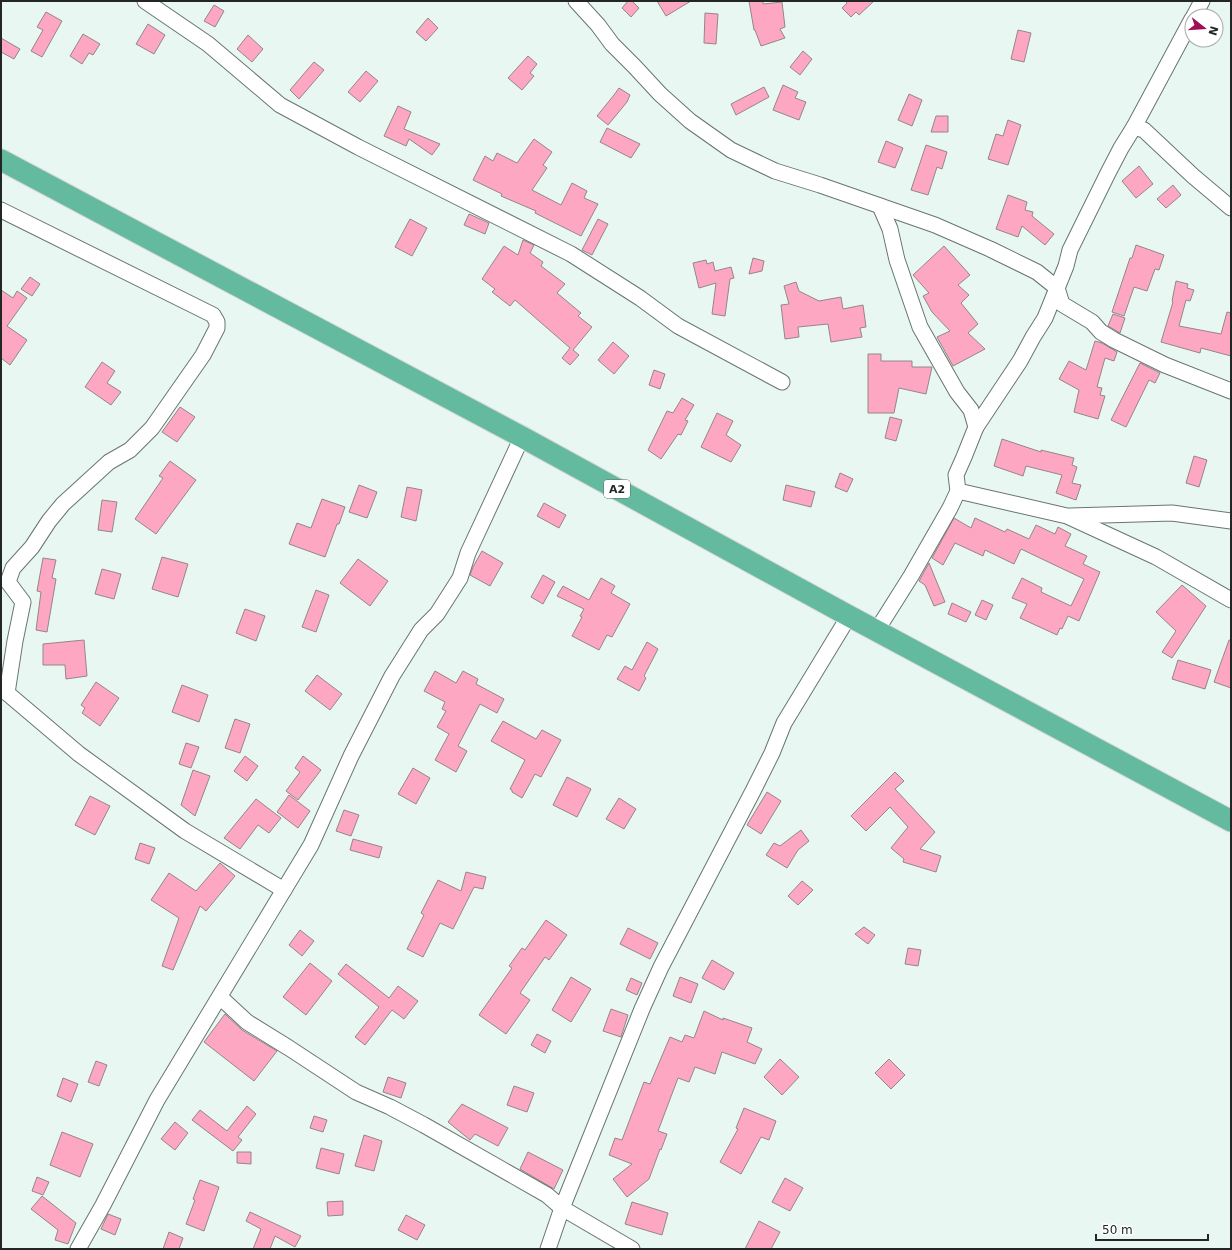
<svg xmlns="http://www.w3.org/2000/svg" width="1232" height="1250" viewBox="0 0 1232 1250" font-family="'DejaVu Sans',sans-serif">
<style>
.building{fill:#fda7c3;stroke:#93868a}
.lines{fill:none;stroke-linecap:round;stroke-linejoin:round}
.minor-casing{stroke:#687570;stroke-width:17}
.highway-casing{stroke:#d3d4d3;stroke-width:23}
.minor{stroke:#fff;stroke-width:15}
.highway{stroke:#63ba9e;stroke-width:21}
.labels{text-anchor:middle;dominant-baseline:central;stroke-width:3.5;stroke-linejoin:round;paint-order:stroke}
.shield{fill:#fff;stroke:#646866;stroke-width:1}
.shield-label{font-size:11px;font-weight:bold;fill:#222725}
</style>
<rect width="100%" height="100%" fill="#e9f7f2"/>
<g class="building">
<path d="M628,1H632L639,8L631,17L622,8Z"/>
<path d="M657,1H691L666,16Z"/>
<path d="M749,1H763V4L782,2L785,27L780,29L785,38L761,46L755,30H754Z"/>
<path d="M845,1H874L859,15L856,12L851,17L842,8L847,3Z"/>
<path d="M214,5L224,11L215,27L204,21Z"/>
<path d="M46,12L62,21L42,57L31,51L43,30L37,27Z"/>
<path d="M705,13L718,14L716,44L704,43Z"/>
<path d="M428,18L438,28L426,41L416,32Z"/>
<path d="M148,24L165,35L154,54L136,44Z"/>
<path d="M1018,30L1031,33L1024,62L1011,59Z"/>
<path d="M83,34L100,44L93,55L89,53L82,64L70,56Z"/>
<path d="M248,35L263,49L252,62L237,49Z"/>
<path d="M1,38L20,49L14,59L1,52Z"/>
<path d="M803,51L812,59L800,75L790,67Z"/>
<path d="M528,56L537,64L530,73L534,76L522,90L508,78Z"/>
<path d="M314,62L324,70L299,99L290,90Z"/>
<path d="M366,71L378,81L360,102L348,92Z"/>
<path d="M783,85L798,92L795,98L806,102L799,120L773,110Z"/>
<path d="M764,87L769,97L736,115L731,104Z"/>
<path d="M619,88L630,95L627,102L608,125L597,116L614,95Z"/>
<path d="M909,94L922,100L912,126L898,120Z"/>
<path d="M398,106L411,112L404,129L440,144L432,155L409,139L406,146L384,136Z"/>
<path d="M936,116H948V132H931Z"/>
<path d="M1008,120L1021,125L1008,165L988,159L996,134L1003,136Z"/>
<path d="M607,128L640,144L631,158L600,142Z"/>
<path d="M534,139L552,152L543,165L547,168L532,190L561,205L572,183L587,191L584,198L598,204L581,236L535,213L536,211L501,196L502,194L473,180L485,156L493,161L497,153L517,163Z"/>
<path d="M886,141L903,148L895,168L878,162Z"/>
<path d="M926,145L947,152L942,169L937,167L928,195L911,190Z"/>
<path d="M1139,166L1153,184L1136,198L1122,181Z"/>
<path d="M1173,185L1181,195L1166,208L1157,199Z"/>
<path d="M1008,195L1027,202L1025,210L1033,212L1032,216L1054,234L1045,245L1022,226L1018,237L996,229Z"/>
<path d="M469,214L489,223L485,234L464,225Z"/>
<path d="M410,219L427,228L412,256L395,247Z"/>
<path d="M598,219L608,224L592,255L582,250Z"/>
<path d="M523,240L534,245L530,253L543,262L541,266L565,284L557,293L581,313L578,316L592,327L573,350L579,355L570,365L562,358L570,348L515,300L510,306L492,292L495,289L482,279L504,246L518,255Z"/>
<path d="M1136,245L1164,255L1159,270L1155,269L1147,291L1134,287L1124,316L1112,312L1130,258H1132Z"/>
<path d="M944,246L970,275L958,285L969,295L961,303L978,324L968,333L985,349L953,366L937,337L950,331L932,312L923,296L929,293L913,275Z"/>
<path d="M753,258L764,261L762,271L749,274Z"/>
<path d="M706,260L707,264L713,262L715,271L731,267L734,278L730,279L725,316L712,314L716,283L699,288L693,263Z"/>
<path d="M30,277L40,284L32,296L21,289Z"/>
<path d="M1176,281L1188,284L1187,288L1194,290L1190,301L1186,300L1179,326L1221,334L1227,312L1231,313V356L1201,348L1200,353L1161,342L1173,302L1172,301Z"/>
<path d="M796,282L799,291L819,301L841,297L843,309L863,305L866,327L860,328L862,337L831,342L828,324L798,327L799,337L785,339L781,305L789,304L784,286Z"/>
<path d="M1,290L13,298L17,291L27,298L7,326L27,340L10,365L1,358Z"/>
<path d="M1113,314L1125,318L1120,333L1108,326Z"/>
<path d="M1095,341L1102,343L1117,352L1114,361L1105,358L1097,387L1102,388L1100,395L1105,396L1098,419L1074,412L1079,390L1059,379L1069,361L1086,370Z"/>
<path d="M613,342L629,356L614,374L598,360Z"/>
<path d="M868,354H881V361H912V367H932L926,394L899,388L894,413H868Z"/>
<path d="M102,362L115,371L107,383L121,392L111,405L85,387Z"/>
<path d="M1140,363L1160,373L1155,383L1149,380L1126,427L1111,420Z"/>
<path d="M654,370L665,374L660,389L649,385Z"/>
<path d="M682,398L694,405L685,420L688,421L681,435L678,434L661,459L648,450L667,411L673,413Z"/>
<path d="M180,407L195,417L177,442L162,432Z"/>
<path d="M717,413L733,421L726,435L741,445L731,462L701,447Z"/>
<path d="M890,417L902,420L896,441L885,438Z"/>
<path d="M1002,439L1041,452V450L1074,458L1072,465L1077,467L1072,483L1081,485L1076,500L1056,493L1062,475L1026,466L1023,476L994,466Z"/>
<path d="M1194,456L1207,460L1199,487L1186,483Z"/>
<path d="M170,461L196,480L156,534L135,519L163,478L159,476Z"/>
<path d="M840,473L853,479L847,492L835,487Z"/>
<path d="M359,485L377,492L367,518L349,512Z"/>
<path d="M786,485L815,492L811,507L783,500Z"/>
<path d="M407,487L422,490L416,521L401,517Z"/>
<path d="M322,499L345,507L339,524H337L325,557L289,544L297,523L311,528Z"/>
<path d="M102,500L117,502L112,532L98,530Z"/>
<path d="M544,503L566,515L559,528L537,516Z"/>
<path d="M954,518L971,528L975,518L1005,532L1007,529L1029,539L1036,525L1055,534L1058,527L1071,534L1065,546L1087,556L1083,564L1100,572L1079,621L1068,616L1062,629L1060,628L1057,635L1020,618L1027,604L1012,598L1022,578L1042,588L1041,592L1071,606L1084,579L1021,549L1014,564L985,550L983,556L955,543L943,565L932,558Z"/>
<path d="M482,551L503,563L490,586L470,575L473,567Z"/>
<path d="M162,557L188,564L178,597L152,589Z"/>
<path d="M43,558L56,560L52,578L56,579L47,632L36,630L41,592L37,591Z"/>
<path d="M358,559L388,581L370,606L340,583Z"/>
<path d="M929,563L945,602L934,606L925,585L919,581Z"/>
<path d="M102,569L121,574L114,599L95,594Z"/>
<path d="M543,575L555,582L543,604L531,597Z"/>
<path d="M601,578L615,586L611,593L630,604L612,637L607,635L599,650L572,636L582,617L580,616L584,609L557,596L563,586L589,600Z"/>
<path d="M1182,585L1206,606L1172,658L1162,652L1176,631L1156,612Z"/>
<path d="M316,590L329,595L316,632L302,627Z"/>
<path d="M982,600L993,605L986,620L975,615Z"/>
<path d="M952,603L971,612L966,622L948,614Z"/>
<path d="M245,609L265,616L256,641L236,633Z"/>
<path d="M84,640L87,676L66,679L65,665H43V644Z"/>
<path d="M1229,640H1231V688L1214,682Z"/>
<path d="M647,642L658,649L644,676L646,678L639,691L617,679L625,666L632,670Z"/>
<path d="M1178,660L1211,670L1205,689L1172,679Z"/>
<path d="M435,671L456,683L463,671L478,679L476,684L504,699L497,713L480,704L458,746L467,751L456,772L435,760L449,734L437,727L446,711L442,709L445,702L424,691Z"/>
<path d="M317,675L342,694L330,710L305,691Z"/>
<path d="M96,682L119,698L100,726L82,713L85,708L81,705Z"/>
<path d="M182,685L208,695L199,722L172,712Z"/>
<path d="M235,719L250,724L240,753L225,748Z"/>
<path d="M503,721L536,739L542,730L561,740L541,777L535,774L522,798L512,792V790L510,789L525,760L491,741Z"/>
<path d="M186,743L199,747L191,768L179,764Z"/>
<path d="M245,756L258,766L247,781L234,771Z"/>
<path d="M303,756L321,770L298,800L286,791L300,772L295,768Z"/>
<path d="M413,768L430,778L416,804L398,794Z"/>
<path d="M193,770L210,776L195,816L181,805Z"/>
<path d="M895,772L904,781L895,789L935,832L920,849L941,856L936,872L903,862L904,859L891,848L908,827L890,807L866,831L851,816Z"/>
<path d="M567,777L591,789L577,817L553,805Z"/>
<path d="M767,792L781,801L761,834L747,825Z"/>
<path d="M289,795L310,811L298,828L277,812Z"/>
<path d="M90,796L110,806L95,835L75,825Z"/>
<path d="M619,798L636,809L624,829L606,819Z"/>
<path d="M256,799L281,818L269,833L258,825L240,849L224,838Z"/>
<path d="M344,810L359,815L351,836L336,831Z"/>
<path d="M801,830L809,841L798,850L787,868L766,855L774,843L780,846Z"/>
<path d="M353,839L382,847L379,858L350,850Z"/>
<path d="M140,843L155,848L149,864L135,859Z"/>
<path d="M220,863L235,876L206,911L200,906L173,970L162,966L179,918L151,900L169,873L196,891Z"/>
<path d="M466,872L486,877L483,889L474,887L453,929L440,923L423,957L407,949L424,915L421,913L438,880L461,891Z"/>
<path d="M802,881L813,890L798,905L788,896Z"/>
<path d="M546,920L567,935L549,960L545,957L520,993L530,1000L506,1034L479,1015L512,968L509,966L522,948L525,950Z"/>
<path d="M864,927L875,935L868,944L855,934Z"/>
<path d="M628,928L658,943L650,959L620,944Z"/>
<path d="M300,930L314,941L302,956L289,945Z"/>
<path d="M908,948L921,950L918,966L905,964Z"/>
<path d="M712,960L734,973L724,990L702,978Z"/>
<path d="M310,963L332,981L306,1015L283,997Z"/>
<path d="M346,964L389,998L398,986L418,1001L404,1019L392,1010L365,1045L355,1037L379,1007L338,974Z"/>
<path d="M571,977L591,989L571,1022L552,1010Z"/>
<path d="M680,977L698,984L691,1003L673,996Z"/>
<path d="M631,978L642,983L637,995L626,990Z"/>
<path d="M611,1009L628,1015L621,1037L603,1031Z"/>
<path d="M704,1011L723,1020V1018L752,1028L747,1042L762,1049L755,1064L722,1052L715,1074L695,1067L689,1082L678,1078L658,1131L667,1134L661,1150L660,1149L649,1179L627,1197L613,1179L632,1164L609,1155L615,1138L622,1140L644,1082L650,1084L670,1037L682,1042L685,1035L694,1038Z"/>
<path d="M225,1014L242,1030L277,1051L254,1081L204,1042Z"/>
<path d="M537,1034L551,1041L545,1053L531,1045Z"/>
<path d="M780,1059L799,1077L782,1095L764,1077Z"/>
<path d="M889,1059L905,1075L891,1089L875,1073Z"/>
<path d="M96,1061L107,1065L99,1086L88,1082Z"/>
<path d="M388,1077L406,1083L401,1098L383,1092Z"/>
<path d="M63,1078L78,1084L71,1102L57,1096Z"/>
<path d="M514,1086L534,1093L527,1112L507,1105Z"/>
<path d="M462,1104L508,1128L498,1146L475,1134L470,1140L448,1122Z"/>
<path d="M247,1106L256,1114L238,1137L242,1140L233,1151L192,1120L200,1110L227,1131Z"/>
<path d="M744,1108L776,1121L769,1140L761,1137L741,1174L720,1162L738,1129L736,1128Z"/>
<path d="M314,1116L327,1120L323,1132L310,1128Z"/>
<path d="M175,1122L188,1133L175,1150L161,1139Z"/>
<path d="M62,1132L93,1144L80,1177L50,1165Z"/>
<path d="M364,1135L382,1141L374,1171L355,1166Z"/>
<path d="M321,1148L344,1154L339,1174L316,1168Z"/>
<path d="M237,1152H251V1164L237,1163Z"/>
<path d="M528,1152L563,1170L554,1189L520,1169Z"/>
<path d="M37,1177L49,1182L43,1195L32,1191Z"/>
<path d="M785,1178L803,1188L790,1211L772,1202Z"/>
<path d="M200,1180L219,1187L204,1231L186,1224L195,1200L193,1199Z"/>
<path d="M42,1196L76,1223L68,1244L55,1240L58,1230L31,1209Z"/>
<path d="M343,1201V1215L328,1216L327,1202Z"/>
<path d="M632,1202L668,1213L662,1235L625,1224Z"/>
<path d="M250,1212L301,1236L295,1247L275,1236L270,1249H253L261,1229L246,1221Z"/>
<path d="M108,1214L121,1219L115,1235L101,1229Z"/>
<path d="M406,1215L425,1225L417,1240L398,1230Z"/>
<path d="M759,1221L780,1232L771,1249H745Z"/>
<path d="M169,1232L183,1238L179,1249H163Z"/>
</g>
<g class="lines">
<defs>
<g id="minor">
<path d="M145,1L208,44L280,105L358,147L571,254L640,298L678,326L782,382"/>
<path d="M576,1L598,25L612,44L635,67L660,94L690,121L731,150L775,171L820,185L935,225L990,249L1037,272L1057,288L1062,304L1092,322L1101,332L1114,340L1165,365L1231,391"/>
<path d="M1194,16L1202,1"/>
<path d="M1134,127L1192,19"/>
<path d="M1,210L213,315L217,322V328L203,355L152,428L130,450L109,462L63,504L49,521L32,547L13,568L8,582L23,602L15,641L7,693L1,689"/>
<path d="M976,427L1020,361L1033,337L1045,318L1066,266L1070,250L1108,173L1121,148L1134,127L1144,130L1193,176L1231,208"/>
<path d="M958,491L1067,516L1156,557L1231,600"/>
<path d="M1070,516L1172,513L1231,521"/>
<path d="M877,630L911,576L950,508L958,491L956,475L964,457L976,427L971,410L957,392L920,327L897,260L890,229L880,206"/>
<path d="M7,693L79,754L185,831L284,890"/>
<path d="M220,997L247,1022L289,1048L356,1092L390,1107L424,1125L547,1195L562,1208L632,1249"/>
<path d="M78,1249L103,1205L157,1100L311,845L351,756L392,676L421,630L437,614L460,578L468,553L522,437"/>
<path d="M548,1249L562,1208L642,1009L661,967L753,791L772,753L784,723L849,616"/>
</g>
<path id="highway" d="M1,160L522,437L849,616L1231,821"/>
</defs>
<use href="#minor" class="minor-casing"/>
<use href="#highway" class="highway-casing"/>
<use href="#minor" class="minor"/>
<use href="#highway" class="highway"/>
</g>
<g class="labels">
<rect class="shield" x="604" y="480" width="26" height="18" rx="3"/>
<g class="shield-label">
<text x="617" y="489">A2</text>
</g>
</g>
<rect width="1232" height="1250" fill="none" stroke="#222725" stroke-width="4"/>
<g transform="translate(1204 28) rotate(107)"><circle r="19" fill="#ffffff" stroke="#a7a9a8"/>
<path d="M0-3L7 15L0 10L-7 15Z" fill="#9e0d57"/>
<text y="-6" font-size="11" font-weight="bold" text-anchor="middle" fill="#222725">N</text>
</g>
<path d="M1096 1234v6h112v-6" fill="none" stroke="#222725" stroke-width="2"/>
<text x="1102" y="1234" font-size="12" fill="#222725" stroke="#ffffff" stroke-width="3" paint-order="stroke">50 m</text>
</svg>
